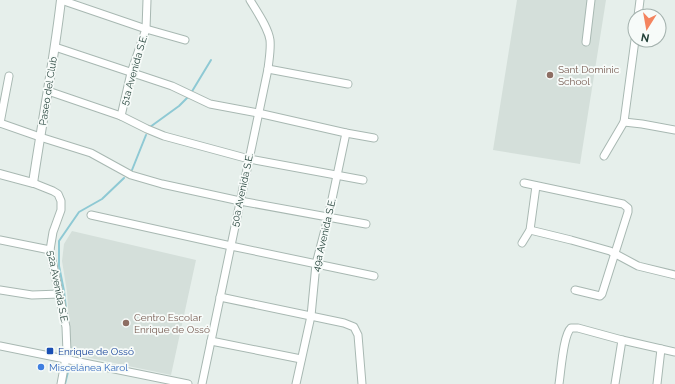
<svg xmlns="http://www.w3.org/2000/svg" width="675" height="384" viewBox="0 0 675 384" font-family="Raleway,sans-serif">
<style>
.built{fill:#d4dfda}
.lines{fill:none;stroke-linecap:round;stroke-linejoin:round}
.stream{stroke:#8ec9d4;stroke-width:2}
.minor-casing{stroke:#a8b8b2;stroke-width:9}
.tertiary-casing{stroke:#a8b8b2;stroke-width:10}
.minor{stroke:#fff;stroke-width:7}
.tertiary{stroke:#fff;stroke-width:8}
.education-dot{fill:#8d6e63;stroke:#f7fbf9;stroke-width:1.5}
.transit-dot{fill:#1a4fb4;stroke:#f7fbf9;stroke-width:1.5}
.shop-dot{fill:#3f7fe0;stroke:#f7fbf9;stroke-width:1.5}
.labels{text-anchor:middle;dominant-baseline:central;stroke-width:3.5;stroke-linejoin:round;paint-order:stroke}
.education-label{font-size:10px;fill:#785e54;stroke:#f7fbf9;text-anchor:start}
.street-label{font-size:10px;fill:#24423a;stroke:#f7fbf9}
.transit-label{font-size:10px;fill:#164399;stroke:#f7fbf9;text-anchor:start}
.shop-label{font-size:10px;fill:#366cbe;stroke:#f7fbf9;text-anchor:start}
</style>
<rect width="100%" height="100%" fill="#e6efeb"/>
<g class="built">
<path d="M517,0H606L580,164L493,150Z"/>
<path d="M72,231L196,260L171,375L71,354L67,292L62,261L64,244Z"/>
</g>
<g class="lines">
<g class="stream">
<path d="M191,93L211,60"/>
<path d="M150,127L179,106L189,96"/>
<path d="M132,170L146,135"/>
<path d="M67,317L64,291L59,266V241L79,212L102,199L124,178"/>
<path d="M70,345L71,354"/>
<path d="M65,384L69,368"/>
</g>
<defs>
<g id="minor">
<path d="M61,0L146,29L185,40"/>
<path d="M638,16L640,0"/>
<path d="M586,42L591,0"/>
<path d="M55,47L172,86L210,104L258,113L346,133L374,138"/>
<path d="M268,69L348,84"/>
<path d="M48,91L121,116L147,129L164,136L249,159L363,180"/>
<path d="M121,116L131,73L146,29L147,0"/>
<path d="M624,122L642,124L675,130"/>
<path d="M0,123L40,137L91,153L131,175L162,184L240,201L366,224"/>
<path d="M0,123L9,76"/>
<path d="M604,156L624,122L635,40"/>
<path d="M33,183L53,191L58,194L61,201V210L53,232L50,250L66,327L67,352L61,384"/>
<path d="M524,183L623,204L628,208V212L602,294L600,296L575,290"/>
<path d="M91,215L231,246L374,276"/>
<path d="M530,230L571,240L610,251L638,266L675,275"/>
<path d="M0,240L50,250"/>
<path d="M522,243L530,230L536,186"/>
<path d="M0,290L32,295L60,294"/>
<path d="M220,297L344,323L354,327L358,335L362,384"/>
<path d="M211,341L301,359"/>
<path d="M0,346L188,384"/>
<path d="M202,384L268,69C269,59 271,50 270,40C268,27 257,12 250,0"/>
<path d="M296,384L311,316L316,264L328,218L346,133"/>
<path d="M559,384C561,372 563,335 571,328H578L622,340L675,352"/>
<path d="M615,384L622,340"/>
<path d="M657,384L661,349"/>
</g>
<path id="tertiary" d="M0,174L33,183C42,122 54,61 61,0"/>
</defs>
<use href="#minor" class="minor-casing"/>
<use href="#tertiary" class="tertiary-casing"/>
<use href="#minor" class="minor"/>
<use href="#tertiary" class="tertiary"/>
</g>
<g class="education-dot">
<circle cx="550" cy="75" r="4"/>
<circle cx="126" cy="323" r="4"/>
</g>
<rect class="transit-dot" x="46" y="347" width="8" height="8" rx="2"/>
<circle class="shop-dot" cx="41" cy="367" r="4"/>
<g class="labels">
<g class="education-label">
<text x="558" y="69">Sant Dominic<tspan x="558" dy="12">School</tspan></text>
<text x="134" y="317">Centro Escolar<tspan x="134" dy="12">Enrique de Ossó</tspan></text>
</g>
<g class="street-label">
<text transform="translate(134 70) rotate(-74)">51a Avenida S.E.</text>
<text transform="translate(48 91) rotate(-81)">Paseo del Club</text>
<text transform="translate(242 190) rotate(-78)">50a Avenida S.E.</text>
<text transform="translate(324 235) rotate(-77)">49a Avenida S.E.</text>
<text transform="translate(58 287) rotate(79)">52a Avenida S.E.</text>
</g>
<g class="transit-label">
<text x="58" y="351">Enrique de Ossó</text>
</g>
<g class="shop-label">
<text x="49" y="367">Miscelánea Karol</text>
</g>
</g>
<g transform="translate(647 28) rotate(191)"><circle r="19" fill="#f7fbf9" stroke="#a3b1ad"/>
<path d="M0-3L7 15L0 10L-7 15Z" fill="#f4845f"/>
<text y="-6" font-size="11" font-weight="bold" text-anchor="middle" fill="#24423a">N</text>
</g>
</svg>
